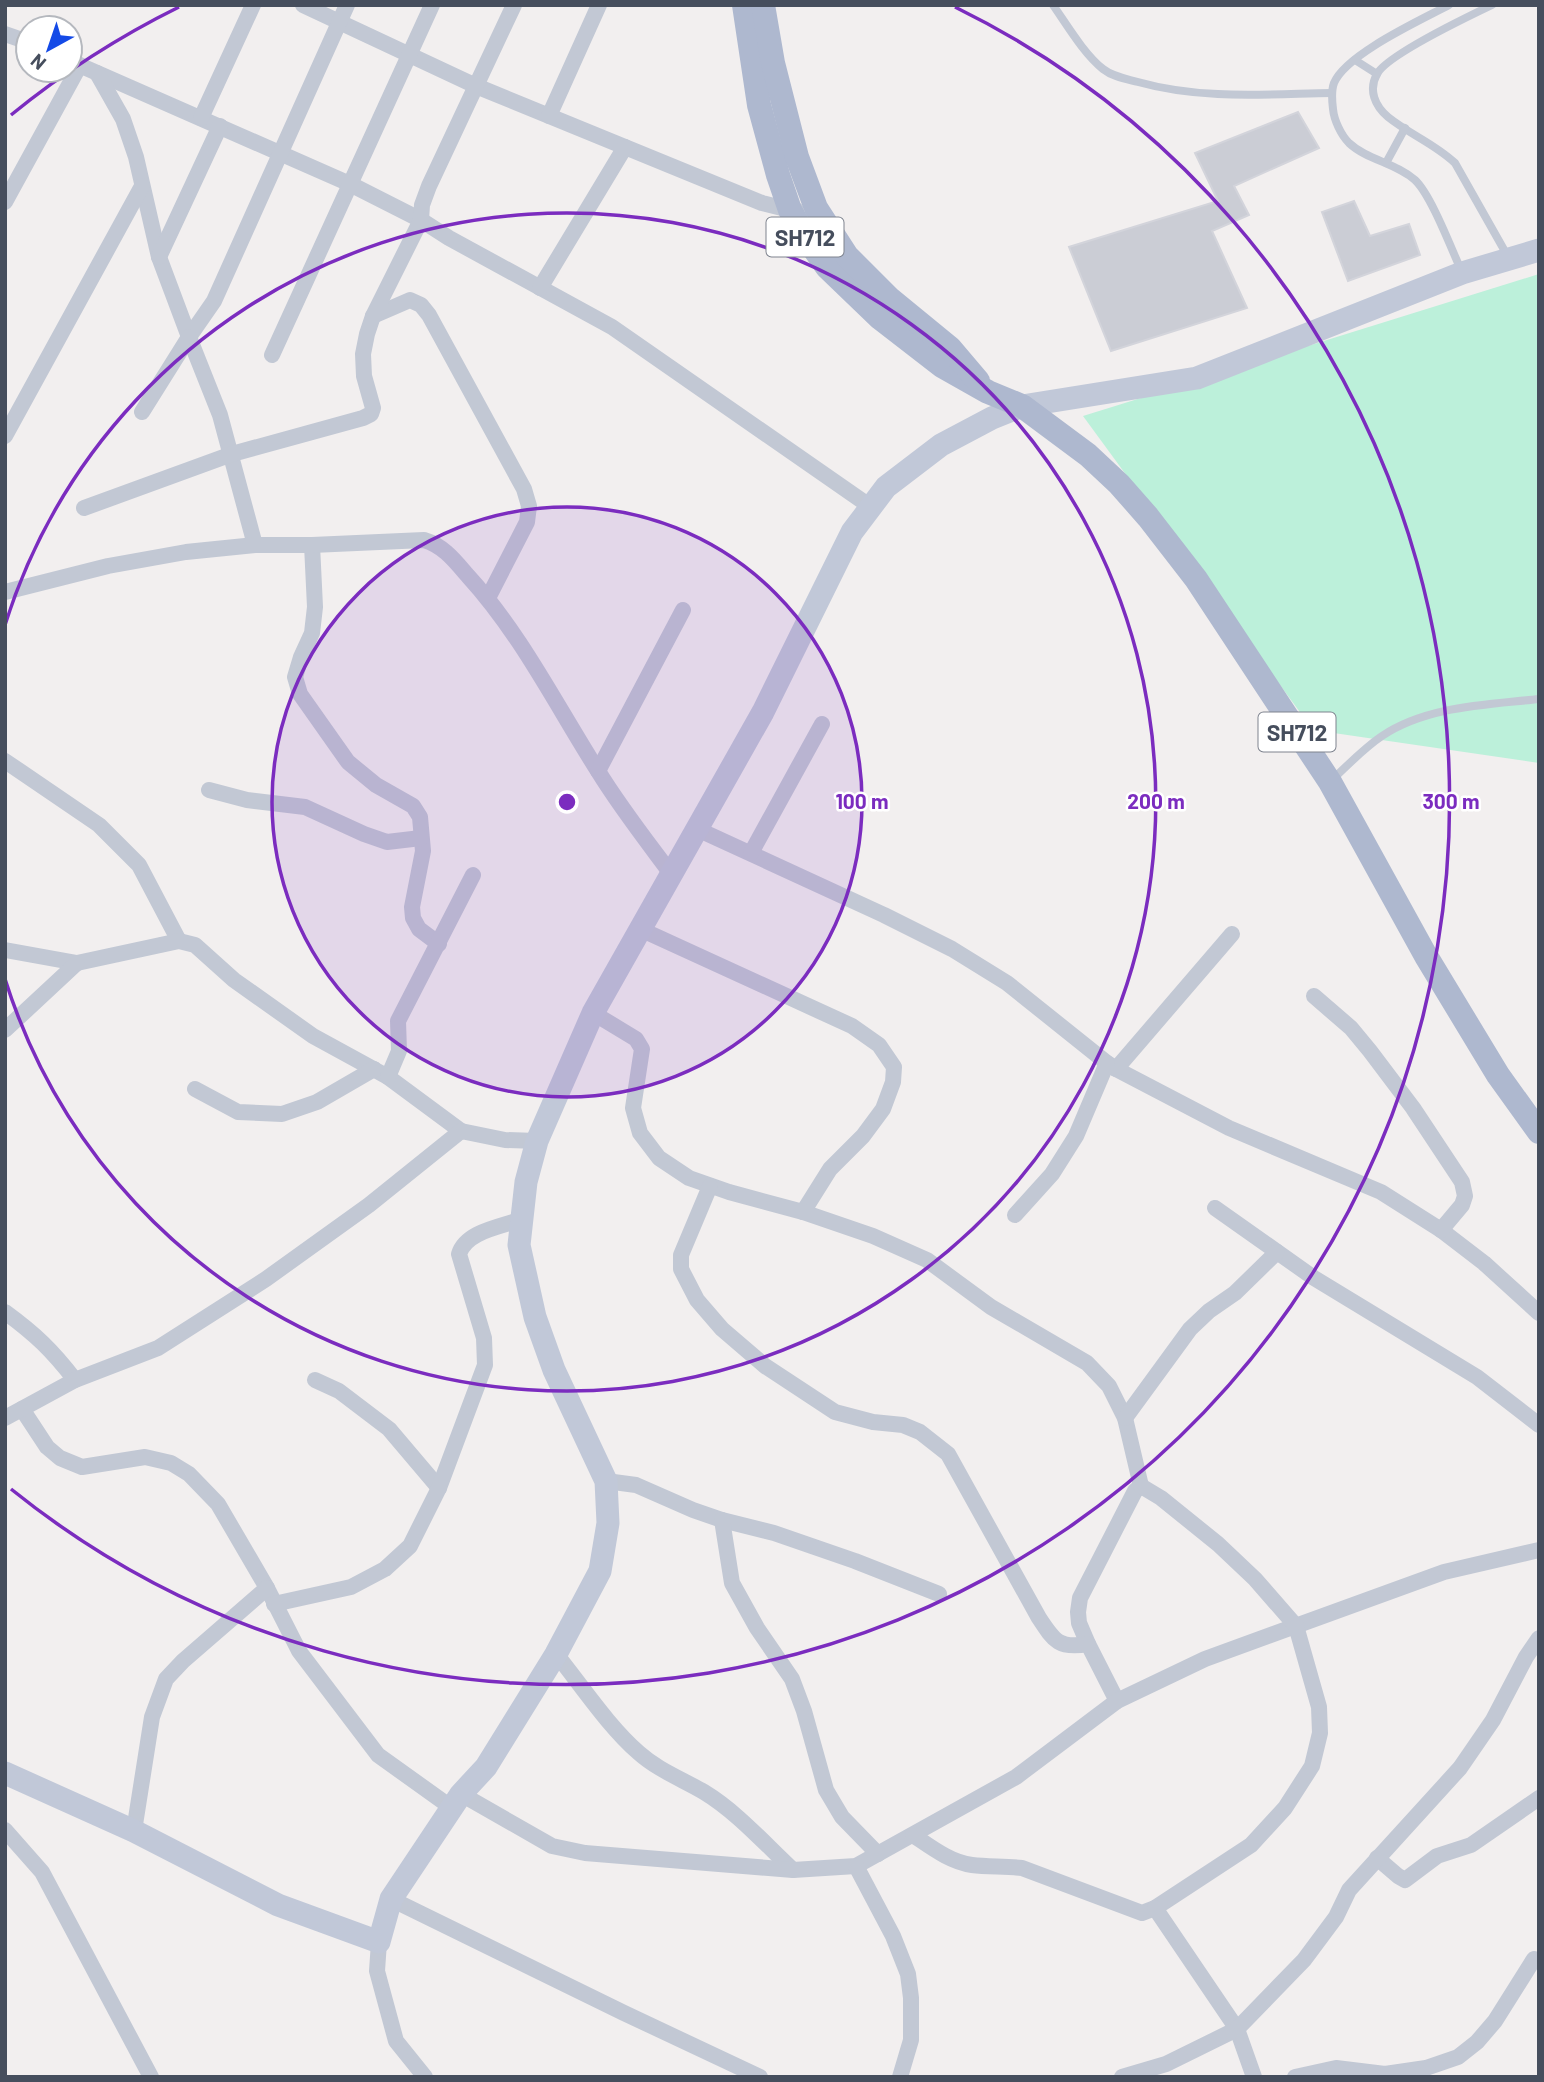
<svg xmlns="http://www.w3.org/2000/svg" width="1544" height="2082" viewBox="0 0 1544 2082" font-family="Barlow,sans-serif">
<style>
.green{fill:#bcf0da}
.building{fill:#cbcdd5;stroke:#d3d4db;stroke-width:2}
.lines{fill:none;stroke-linecap:round;stroke-linejoin:round}
.lane{stroke:#c2c8d4;stroke-width:8}
.street{stroke:#c2c8d4;stroke-width:16}
.secondary{stroke:#c1c8d8;stroke-width:23}
.primary{stroke:#aeb8cf;stroke-width:24}
.ring{fill:none;stroke:#7b2cbf;stroke-width:3.5}
.labels{text-anchor:middle;dominant-baseline:central;stroke-width:5;stroke-linejoin:round;paint-order:stroke}
.shield{fill:#fff;stroke:#7e838e;stroke-width:2}
.shield-label{font-size:23px;font-weight:bold;fill:#464e5d}
.centre{fill:#7b2cbf;stroke:#fff;stroke-width:3.5}
.ring-label{font-size:21px;text-anchor:middle;font-weight:bold;fill:#7b2cbf;stroke:#fff;stroke-width:5;stroke-linejoin:round;paint-order:stroke}
</style>
<rect width="100%" height="100%" fill="#f2efef"/>
<path class="green" d="M1539,274V763L1313,730L1083,416Z"/>
<g class="building">
<path d="M1298,112L1319,148L1234,186L1249,215L1212,231L1247,308L1111,351L1069,247L1218,201L1195,153Z"/>
<path d="M1354,201L1370,236L1409,224L1420,255L1348,281L1322,212Z"/>
</g>
<g class="lines">
<g class="lane">
<path d="M1053,5C1067,25 1084,54 1103,69C1113,77 1127,79 1138,82C1202,100 1267,94 1332,93"/>
<path d="M1449,5C1421,20 1346,54 1334,83C1331,91 1332,101 1333,109C1334,120 1341,135 1349,143C1367,160 1396,163 1415,180C1431,195 1451,248 1461,270"/>
<path d="M1492,5C1469,16 1387,55 1377,74C1368,90 1375,106 1388,117C1409,134 1435,144 1455,163L1507,255"/>
<path d="M1355,60L1377,74"/>
<path d="M1386,163L1405,128"/>
<path d="M1333,779C1349,764 1364,748 1382,736C1427,706 1486,705 1539,699"/>
</g>
<g class="street">
<path d="M303,5L476,86L762,203L790,210H796"/>
<path d="M5,34L28,42"/>
<path d="M70,61L350,184L421,220L449,238L612,327L871,507"/>
<path d="M97,73L123,119L136,157L159,257L189,337L214,301L347,5"/>
<path d="M549,116L599,5"/>
<path d="M201,118L253,5"/>
<path d="M5,202L80,65"/>
<path d="M159,257L220,126"/>
<path d="M540,288L625,147"/>
<path d="M373,316L410,300L421,305L429,315L524,489L529,506L527,522L488,598"/>
<path d="M272,355L432,5"/>
<path d="M142,412L189,337L220,415L255,545"/>
<path d="M5,436L142,186"/>
<path d="M84,508L232,454L363,418L371,414L373,408L364,376L363,354L367,334L373,316L421,220L422,205L429,186L514,5"/>
<path d="M312,545L315,607L312,633L301,657L295,677L300,694L348,762L376,785L413,806L420,817L423,851L412,907L413,918L419,929L439,944"/>
<path d="M5,592L108,566L186,552L255,545H312L424,540C444,546 455,561 468,576C521,634 556,705 598,771C620,807 646,840 672,875"/>
<path d="M5,761L99,825L139,865L179,941"/>
<path d="M598,771L683,610"/>
<path d="M209,790L247,800L305,807L364,834L387,842L421,838"/>
<path d="M697,829L884,915L952,949L1007,983L1107,1063L1116,1069L1229,1128L1381,1192L1441,1230L1484,1263L1539,1313"/>
<path d="M751,853L822,724"/>
<path d="M640,929L852,1026L879,1045L894,1067L893,1082L883,1109L863,1136L830,1169L803,1212"/>
<path d="M5,950L77,963L179,941L195,945L234,980L313,1036L388,1077L461,1131"/>
<path d="M1314,996L1351,1028L1370,1051L1413,1108L1462,1182L1465,1196L1462,1205L1441,1230"/>
<path d="M593,1013L636,1039L642,1049L633,1108L640,1133L659,1158L689,1178L729,1192L803,1212L873,1236L927,1260L991,1307L1087,1363L1109,1386L1125,1418L1141,1486L1135,1491L1080,1598L1078,1612L1079,1623L1088,1644L1117,1701"/>
<path d="M5,1030L77,963"/>
<path d="M1116,1069L1232,934"/>
<path d="M388,1077L399,1051L398,1021L473,875"/>
<path d="M195,1089L238,1112L282,1114L317,1102L374,1069"/>
<path d="M710,1186L681,1255V1269L697,1300L722,1329L765,1366L835,1412L873,1422L903,1425L920,1432L948,1454L1039,1618C1054,1641 1059,1649 1088,1644"/>
<path d="M1215,1208L1314,1278L1477,1377L1539,1425"/>
<path d="M1015,1215L1052,1174L1076,1136L1107,1063"/>
<path d="M5,1312C35,1334 52,1350 75,1380"/>
<path d="M315,1380L339,1391L389,1429L439,1488"/>
<path d="M22,1409L47,1447L60,1458L82,1467L145,1457L171,1463L189,1474L218,1504L267,1588L299,1651L378,1755L452,1808"/>
<path d="M5,1418L75,1380L158,1348L266,1279L369,1205L461,1131L505,1140L537,1141"/>
<path d="M1125,1418L1190,1329L1209,1311L1235,1293L1277,1252"/>
<path d="M606,1481L636,1485L693,1510L722,1520L774,1533L855,1561L939,1594"/>
<path d="M722,1520L732,1583L757,1628L792,1679L804,1711L826,1790L842,1817L878,1854"/>
<path d="M274,1604L351,1587L385,1569L410,1546L439,1488L485,1365L484,1338L459,1254C466,1231 501,1227 522,1219"/>
<path d="M556,1654C582,1686 608,1726 639,1753C658,1770 682,1779 704,1792C737,1812 765,1844 793,1870"/>
<path d="M461,1794L552,1846L585,1853L793,1870L856,1866L1016,1777L1117,1701L1205,1659L1444,1572L1539,1550"/>
<path d="M5,1830L42,1872L151,2077"/>
<path d="M134,1831L152,1717L166,1679L183,1661L267,1588"/>
<path d="M913,1835C931,1847 950,1862 972,1865C988,1867 1005,1866 1022,1868L1142,1913L1155,1908L1251,1845L1285,1808L1312,1766L1320,1733L1319,1707L1296,1626L1255,1579L1218,1544L1161,1498L1141,1486"/>
<path d="M1377,1858L1398,1876L1405,1880L1437,1856L1471,1845L1539,1798"/>
<path d="M856,1866L893,1936L908,1974L911,1998V2040L900,2077"/>
<path d="M391,1899L624,2013L760,2077"/>
<path d="M1155,1908L1237,2029L1254,2077"/>
<path d="M379,1942L377,1971L396,2041L425,2077"/>
<path d="M1122,2077L1166,2064L1237,2029L1304,1960L1336,1917L1349,1890L1460,1768L1493,1720L1526,1657L1539,1638"/>
<path d="M1295,2077L1336,2068L1385,2074L1426,2068L1458,2057L1477,2042L1495,2021L1534,1959"/>
</g>
<path class="secondary" d="M5,1773L134,1831L278,1905L379,1942L391,1899L461,1794L486,1767L556,1654L600,1571L608,1523L606,1481L554,1370L535,1317L519,1245L526,1182L537,1141L593,1013L763,712L852,532L886,487L941,445L992,418L1022,406L1197,378L1462,273L1539,250"/>
<g class="primary">
<path d="M744,5L759,105L778,175L790,210L807,239L827,267L880,318L942,366L988,392L1022,406L1088,455L1119,484L1148,517L1196,579L1330,782L1426,956L1498,1075L1539,1132"/>
<path d="M763,5L773,63L797,157L816,208L847,256L889,298L950,348L978,381"/>
</g>
</g>
<circle cx="567" cy="802" r="295" fill="#7b2cbf" fill-opacity=".12"/>
<g class="ring">
<circle cx="567" cy="802" r="295"/>
<path d="M5 625A589 589 0 1 1 5 979"/>
<path d="M11 115A884 884 0 0 1 179 7M955 7A884 884 0 1 1 11 1489"/>
</g>
<g class="labels">
<g class="shield">
<rect x="766.5" y="217.5" width="77" height="39" rx="5"/>
<rect x="1258.5" y="712.5" width="77" height="39" rx="5"/>
</g>
<g class="shield-label">
<text x="805" y="237">SH712</text>
<text x="1297" y="732">SH712</text>
</g>
</g>
<circle cx="567" cy="802" r="10" class="centre"/>
<g class="ring-label">
<text x="862" y="809">100 m</text>
<text x="1156" y="809">200 m</text>
<text x="1451" y="809">300 m</text>
</g>
<rect width="1544" height="2082" fill="none" stroke="#464e5d" stroke-width="14"/>
<g transform="translate(49 49) rotate(220)"><circle r="33" fill="#ffffff" stroke="#b5b8be" stroke-width="2"/>
<path d="M0-5L12 26L0 18L-12 26Z" fill="#144ae7"/>
<text y="-10" font-size="19" font-weight="bold" text-anchor="middle" fill="#464e5d">N</text>
</g>
</svg>
